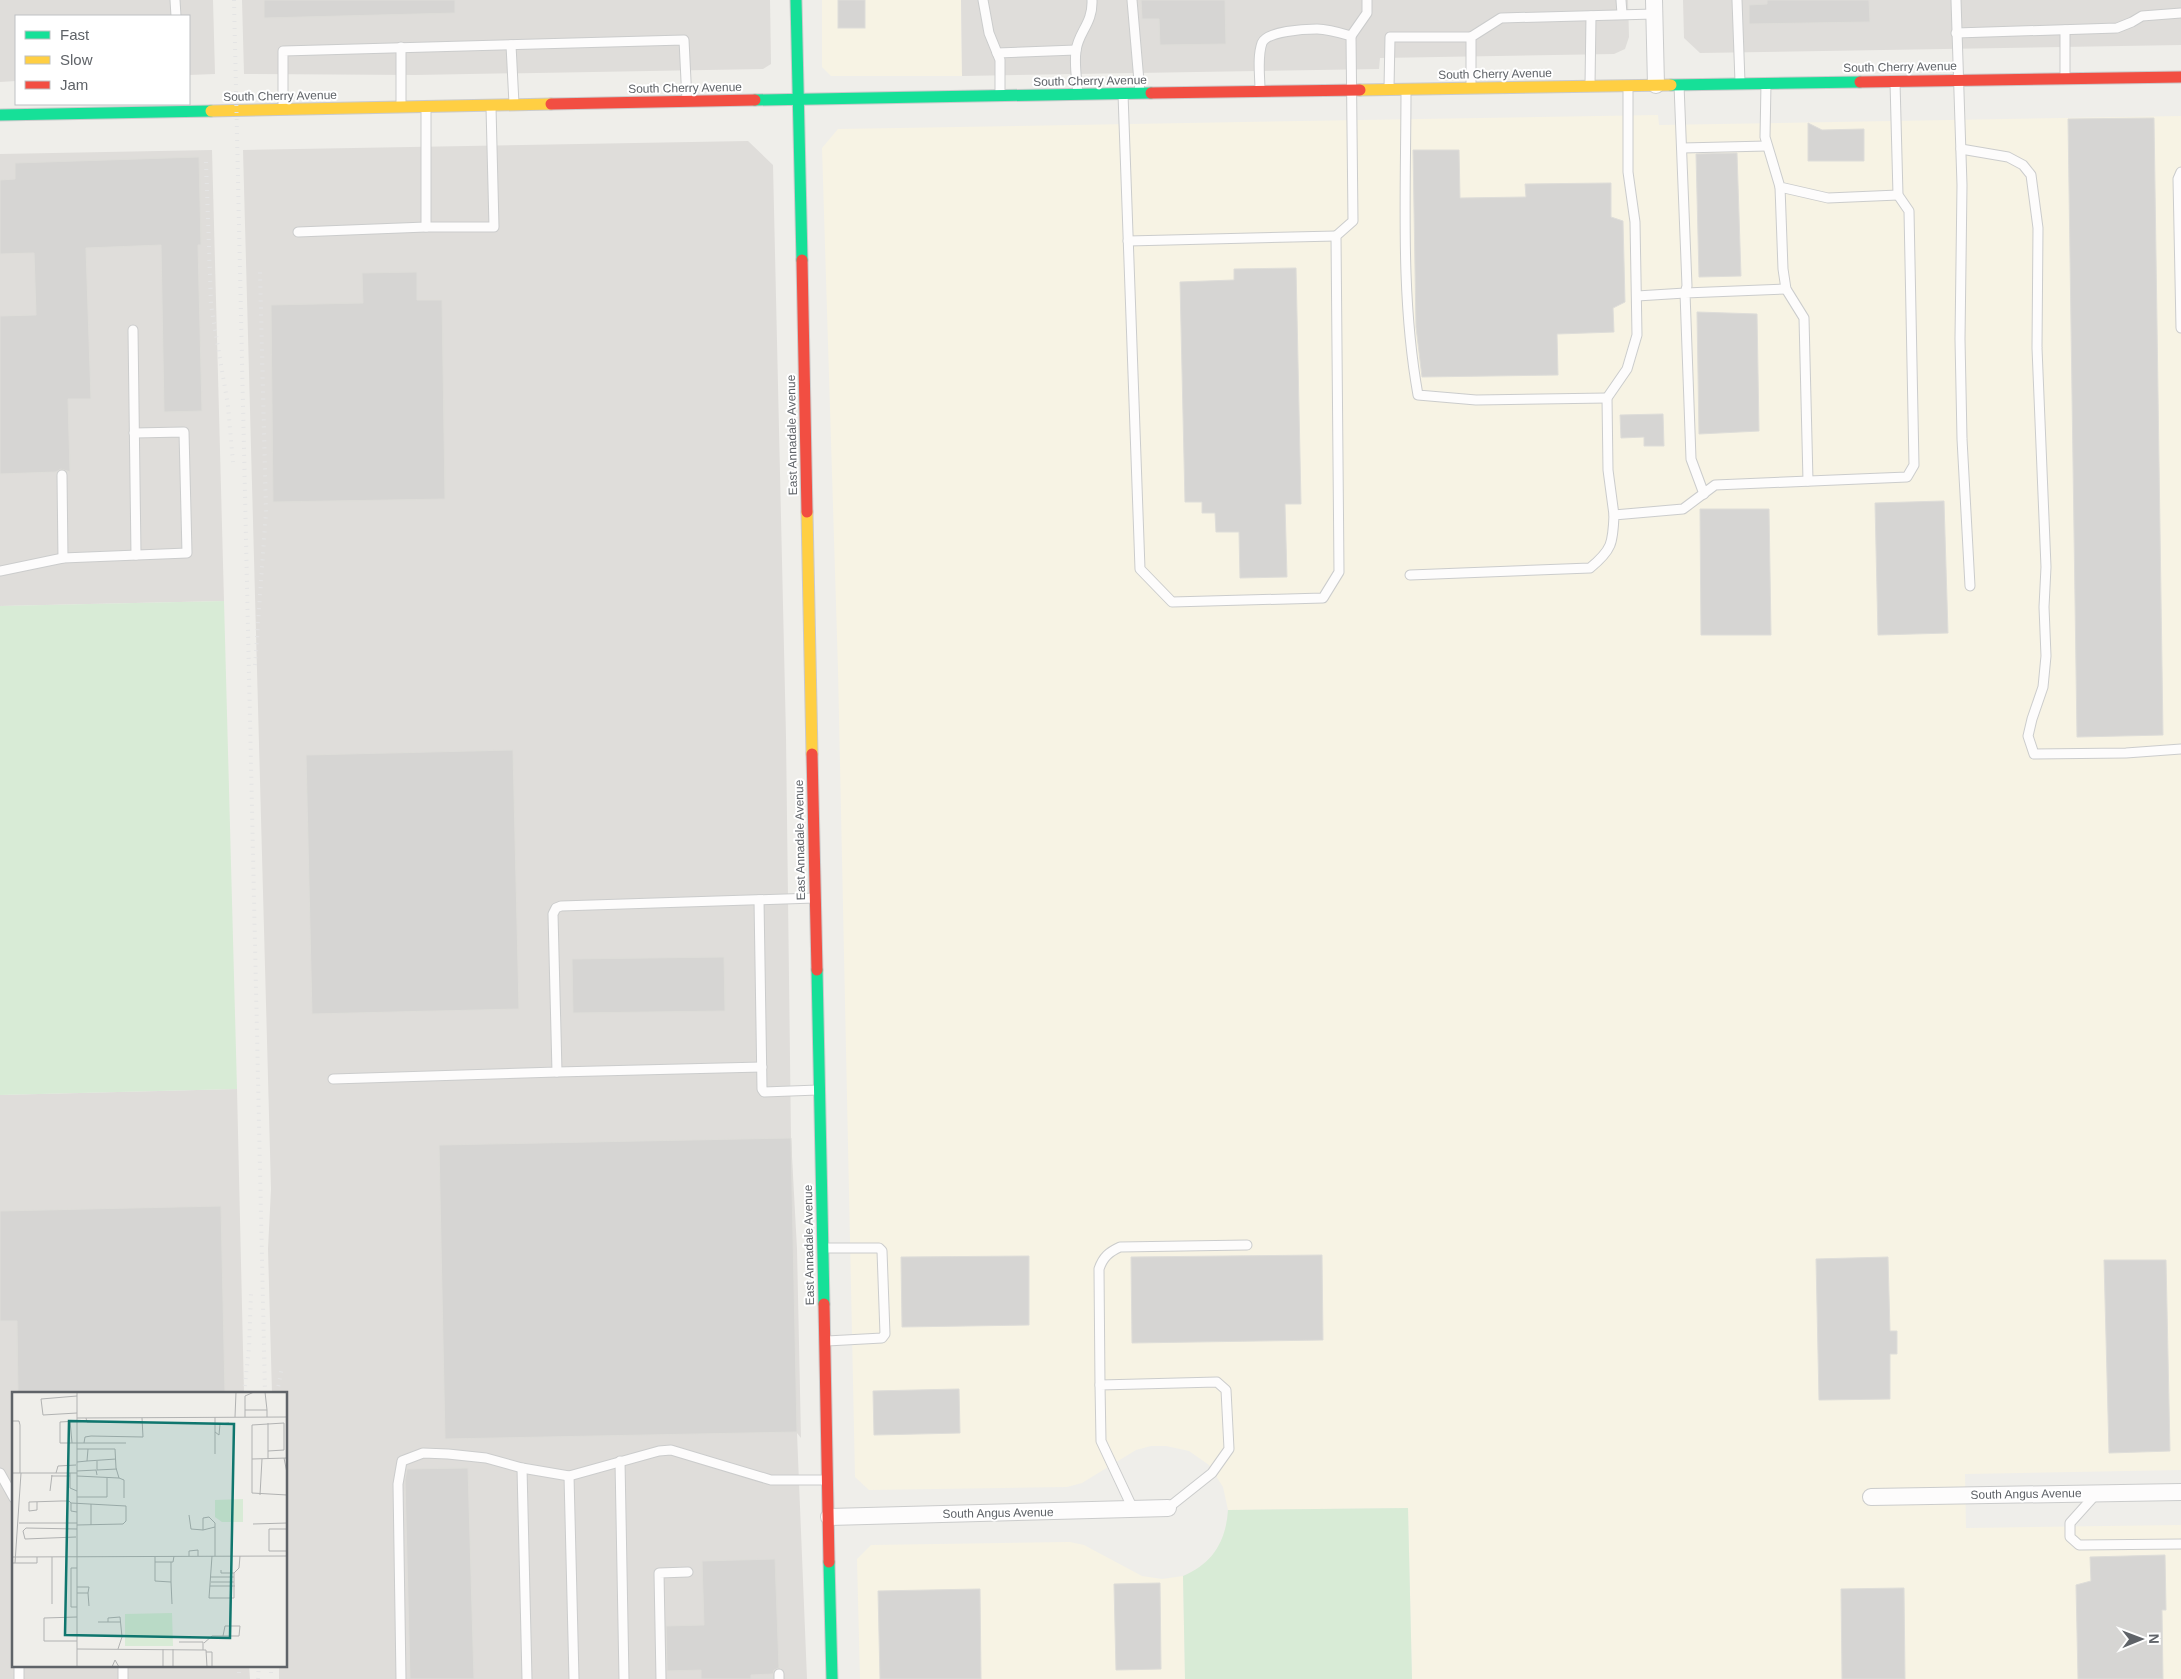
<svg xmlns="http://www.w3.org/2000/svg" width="2181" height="1679" viewBox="0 0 2181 1679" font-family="Arial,sans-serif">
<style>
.commercial{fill:#f7f3e4}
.industrial{fill:#dfddda}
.green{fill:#d8ebd6}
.building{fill:#d6d5d3;stroke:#deddd9}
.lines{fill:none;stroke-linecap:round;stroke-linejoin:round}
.lane-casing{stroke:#cbcccc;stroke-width:11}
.street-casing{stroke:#cbcccc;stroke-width:18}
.fast-casing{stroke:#cacacb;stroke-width:13}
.slow-casing{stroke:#cacacb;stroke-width:13}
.jam-casing{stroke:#cacacb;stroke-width:13}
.lane{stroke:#fdfcfc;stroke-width:9}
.street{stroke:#fdfcfc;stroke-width:16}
.fast{stroke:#16e098;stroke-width:11}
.slow{stroke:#ffcf43;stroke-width:11}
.jam{stroke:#f24e42;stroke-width:11}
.rail{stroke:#e4e4e4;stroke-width:4;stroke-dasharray:1 6;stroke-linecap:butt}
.labels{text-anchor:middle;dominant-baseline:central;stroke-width:4;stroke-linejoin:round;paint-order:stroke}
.street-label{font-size:12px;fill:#5f6368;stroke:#fff}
.inset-road{fill:none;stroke:#b1b2b2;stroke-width:1}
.view{fill:#0f766e;fill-opacity:0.15;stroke:#0f766e;stroke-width:2.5}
.inset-edge{fill:none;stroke:#5f6368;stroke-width:2.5}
</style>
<rect width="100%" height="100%" fill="#efeeea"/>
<g class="commercial">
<path d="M822,0H961L962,76H831L822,67Z"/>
<path d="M1658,115L1659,125L2181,116V1470L1965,1474L1966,1528L2181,1525V1679H1412L1408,1508L1228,1510L1223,1487L1209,1465L1189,1451L1166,1446H1151L1136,1450L1082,1483L1067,1487L869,1490L855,1477L838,669L822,148L838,129Z"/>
<path d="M1070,1542L1084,1545L1142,1576L1162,1579L1183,1576L1185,1679H860L857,1559L871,1545Z"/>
</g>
<g class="industrial">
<path d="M0,0H213L215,74L189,75V16H16V81L0,82Z"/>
<path d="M242,0H770L771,64L763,69L415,75L244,74Z"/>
<path d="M961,0H1628L1629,37L1625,49L1614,54L1380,58L1379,69L962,76Z"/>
<path d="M1683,0H2181V45L1700,53L1684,38Z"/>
<path d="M748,141L773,165L786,737L791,1138L797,1249L801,1438L797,1433L807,1679H279V1665H286V1393H272L268,1249L271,1189L243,150Z"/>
<path d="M212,150L224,601L0,606V154Z"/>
<path d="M237,1089L244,1393H14V1665H249L250,1679H0V1095Z"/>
</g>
<g class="green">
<path d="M224,601L237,1089L0,1095V606Z"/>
<path d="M1408,1508L1412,1679H1185L1183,1576C1212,1564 1226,1542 1228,1510Z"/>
</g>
<g class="building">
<path d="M264,0H455V13L264,18Z"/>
<rect x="838" y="0" width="27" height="28"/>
<path d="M1141,0H1225L1226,44L1160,45L1159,19H1142Z"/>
<path d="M1767,0H1869L1870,22L1749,24V5L1767,4Z"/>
<path d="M2154,118L2163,735L2077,737L2068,119Z"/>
<path d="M1808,123L1822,130L1864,129V161H1808Z"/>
<path d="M1413,150H1459L1460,198L1526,197L1525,184L1611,183V217L1623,221L1625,302L1613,308L1614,332L1557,334L1558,375L1422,377L1416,327Z"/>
<path d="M1737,153L1741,276L1699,277L1696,154Z"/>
<path d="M199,157L201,245H198L202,411L164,412L161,245L86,248L91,399H68L70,472L61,469L56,472L0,474V316L36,315L34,253L0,254V180L15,179V163Z"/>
<path d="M1296,268L1301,504H1285L1287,577L1240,578L1239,532H1216L1215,513H1202V502H1185L1180,282L1234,280V269Z"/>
<path d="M417,272V300H442L445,499L273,502L271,305L363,303L362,273Z"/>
<path d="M1697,312L1757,314L1759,431L1699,434Z"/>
<path d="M1663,414L1664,446H1644V437L1621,438L1620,415Z"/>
<path d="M1944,501L1948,633L1878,635L1875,503Z"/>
<path d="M1700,509H1769L1771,635H1701Z"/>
<path d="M513,750L519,1009L312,1014L306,755Z"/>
<path d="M724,957L725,1011L573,1013L572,959Z"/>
<path d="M791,1138L797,1432L445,1439L439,1145Z"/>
<path d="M221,1206L225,1393H18L17,1321H0V1211Z"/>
<path d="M1322,1255L1323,1340L1132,1343L1131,1257Z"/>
<path d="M1029,1256V1325L902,1327L901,1257Z"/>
<path d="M1888,1257L1890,1331H1897V1354H1890V1399L1819,1400L1816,1259Z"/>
<path d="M2104,1260H2166L2170,1451L2109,1453Z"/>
<path d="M959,1389L960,1433L874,1435L873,1391Z"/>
<path d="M468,1468L474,1679H410L405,1480L407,1469Z"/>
<path d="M2165,1555L2166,1610H2162L2163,1679H2078L2076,1585L2091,1581L2090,1557Z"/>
<path d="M775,1559L779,1668L774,1670L773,1674L751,1675V1679H701V1670L667,1671L666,1626L704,1625L702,1561Z"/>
<path d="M1160,1583L1161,1669L1116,1670L1114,1584Z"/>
<path d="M1904,1588L1905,1679H1842L1841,1589Z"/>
<path d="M980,1589L981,1679H880L878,1591Z"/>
</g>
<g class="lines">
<defs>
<g id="lane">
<path d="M175,0L176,16"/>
<path d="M983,0L989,33L1000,60V95"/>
<path d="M1132,0L1140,93"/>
<path d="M1621,0L1622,14"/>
<path d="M1737,0L1740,82"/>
<path d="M1956,0L1962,185L1960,339L1962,439L1970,586"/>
<path d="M1956,33L2117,28L2132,22L2142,16L2181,13"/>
<path d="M1351,36L1367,13V0"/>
<path d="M511,45L514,104"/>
<path d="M401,47V107"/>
<path d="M997,53L1076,50"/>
<path d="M2065,77V30"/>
<path d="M1766,84L1765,137L1780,187L1828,198L1898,195"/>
<path d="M1590,85L1591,16"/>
<path d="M1389,88L1390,37H1471"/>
<path d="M1471,88V37L1501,18L1654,14"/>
<path d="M1406,89C1406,191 1400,295 1418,395L1476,400L1607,398"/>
<path d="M1078,94C1077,81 1074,65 1076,51C1078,32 1093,24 1092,0"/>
<path d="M1123,94L1140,569L1172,602L1323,598L1339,572L1336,236L1353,221L1351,36C1341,33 1328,29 1317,29C1305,29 1267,31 1262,43C1257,57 1260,76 1260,90"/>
<path d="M283,108V51L684,40L687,101"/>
<path d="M1682,148L1767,146"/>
<path d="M1961,149L2008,157L2023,165L2031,175L2038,228L2037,348L2046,567L2044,607L2046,656L2043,687L2032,719L2028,736L2034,754L2126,753L2181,749"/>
<path d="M2181,172L2178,179L2181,328"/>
<path d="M1780,187L1783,269L1786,289L1804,318L1808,481"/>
<path d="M426,227H494L491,107"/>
<path d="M298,232L426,227V107"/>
<path d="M1128,241L1336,236"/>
<path d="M1637,296L1685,293L1687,286L1679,85"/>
<path d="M133,330L136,555"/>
<path d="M62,475L63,558"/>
<path d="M1704,494L1691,459L1685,293L1786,289"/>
<path d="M1614,515L1608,470L1607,398L1627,369L1637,335L1635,222L1628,172V86"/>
<path d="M0,571L63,558L187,553L184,432L134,433"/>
<path d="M1410,575L1590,568C1612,550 1613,543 1614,515L1683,509L1715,485L1907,477L1914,465L1909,211L1898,195L1895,82"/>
<path d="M759,900L762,1089L764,1092L818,1090"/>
<path d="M557,1072L762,1067"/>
<path d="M333,1079L557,1072L553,914L556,908L561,906L815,898"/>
<path d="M823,1248H879L882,1251L885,1334L882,1338L827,1341"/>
<path d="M1100,1385L1099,1269C1103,1257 1109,1252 1120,1247L1247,1245"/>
<path d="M620,1461L624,1679"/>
<path d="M522,1468L527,1679"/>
<path d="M0,1473L14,1498"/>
<path d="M569,1476L574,1679"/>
<path d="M2097,1493L2070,1523V1537L2079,1545L2181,1544"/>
<path d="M1133,1509L1101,1441L1100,1385L1217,1382L1226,1390L1229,1449L1212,1473L1168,1508"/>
<path d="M19,1665V1679"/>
<path d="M123,1665V1679"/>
<path d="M779,1674V1679"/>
<path d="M401,1679L398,1484L402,1461L423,1453L448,1454L486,1458L522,1468L569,1476L659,1451L671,1450L771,1480H827"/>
<path d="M661,1679L659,1573L688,1572"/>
</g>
<g id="street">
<path d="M1654,0L1656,85"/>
<path d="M1871,1497L2181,1492"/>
<path d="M829,1517L1168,1508"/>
</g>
<g id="fast">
<path d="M796,0L802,260"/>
<path d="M1671,85L1860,82"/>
<path d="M755,100L1151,93"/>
<path d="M0,115L211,111"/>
<path d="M817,970L824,1304"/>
<path d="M829,1562L832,1679"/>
</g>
<g id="slow">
<path d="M1360,90L1671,85"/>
<path d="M211,111L551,104"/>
<path d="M807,512L812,754"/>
</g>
<g id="jam">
<path d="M1860,82L2181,77"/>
<path d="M1151,93L1360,90"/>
<path d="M551,104L755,100"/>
<path d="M802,260L807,512"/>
<path d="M812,754L817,970"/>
<path d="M824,1304L829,1562"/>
</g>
</defs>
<use href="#lane" class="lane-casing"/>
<use href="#street" class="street-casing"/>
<use href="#fast" class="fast-casing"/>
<use href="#slow" class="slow-casing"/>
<use href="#jam" class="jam-casing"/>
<use href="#lane" class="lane"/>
<use href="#street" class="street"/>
<use href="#fast" class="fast"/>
<use href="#slow" class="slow"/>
<use href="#jam" class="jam"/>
<g class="rail">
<path d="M234,0L265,1393"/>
<path d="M206,162L211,305L228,406L233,462"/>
<path d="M255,665L266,512L260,271"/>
<path d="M244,1393L249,1348L251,1293"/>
<path d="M277,1393L282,1367"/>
<path d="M239,1665V1679"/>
<path d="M271,1665V1679"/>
<path d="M258,1679L259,1665"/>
</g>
</g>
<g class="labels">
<g class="street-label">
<text transform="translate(1900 67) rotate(-1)">South Cherry Avenue</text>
<text transform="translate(1495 74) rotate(-1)">South Cherry Avenue</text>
<text transform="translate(1090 81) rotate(-1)">South Cherry Avenue</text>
<text transform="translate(685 88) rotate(-1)">South Cherry Avenue</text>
<text transform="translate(280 96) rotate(-1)">South Cherry Avenue</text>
<text transform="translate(792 435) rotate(-91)">East Annadale Avenue</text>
<text transform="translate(800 840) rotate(-91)">East Annadale Avenue</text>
<text transform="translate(809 1245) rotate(-91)">East Annadale Avenue</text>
<text transform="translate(2026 1494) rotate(-1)">South Angus Avenue</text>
<text transform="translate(998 1513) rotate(-1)">South Angus Avenue</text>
</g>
</g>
<g transform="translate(12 1392)">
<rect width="275" height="275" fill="#efeeea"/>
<path d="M231,107V130H210L203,125V108ZM160,221L161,254H113V222Z" fill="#d8ebd6"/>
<path class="inset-road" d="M65,0V275M253,0L255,18M233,18V4L242,0M65,21L31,23L29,7L65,4M203,25V62M223,25L224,0M233,25V18H255V25M65,26L275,25M74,26L75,30H131M0,29H7L8,33V81M58,29L60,51M65,29L48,30V51H114M203,40L207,43L208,32L217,31M72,51L73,45L79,44L131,45L130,26M65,57H103L104,76L107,86L112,88V106M256,59V31M272,66L275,81M275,66L240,67V101L275,103M240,67V33L272,31V58L256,59V66M75,69L104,67M85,69V78L105,77M65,70L75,69L76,57M65,79L84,78L85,83M0,81H65M44,81L46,74L64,73M58,81V96L65,99M39,84H58M65,84L107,86M38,99L40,83M248,103L250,67M65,105H95V86M25,110V118L17,119V110L49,109H57L59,111M79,112V133M177,123L179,137L191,138M7,131H65M241,132L275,131M65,133L111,132L114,129V114L59,111V119L65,120M203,135L191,138V126L197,125L203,131V164M275,137H257V159H275M64,145L13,147L11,139L14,136L65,137M177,164V159L186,158V164M200,164L197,206H222V181L227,176L228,164M0,165L275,164M40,165V212M143,165V189L159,190L160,212M143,170H161L162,164M159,170V190M0,171H25V165M3,171L9,81M65,176H59V215H65M209,178V181H222M198,185H222M199,190H222M198,194H223M65,195H77L76,201M65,201H76L77,214M65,225L32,226V249H65M86,230H108M96,230V226L108,225L110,245L106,257M167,250H191V258M192,251L200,244H227L228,234H213L211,244M65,257L194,258L195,275M161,257V275M194,260H200V275M100,275L103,268L107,275M151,275V257"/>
<path class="view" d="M57,29L222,32L218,246L53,243Z"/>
<rect width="275" height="275" class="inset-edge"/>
</g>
<rect x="15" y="15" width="175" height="90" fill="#ffffff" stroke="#bfc1c3"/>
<rect x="25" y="31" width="25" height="8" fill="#16e098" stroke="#bfc1c3"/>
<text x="60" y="40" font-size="15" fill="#5f6368">Fast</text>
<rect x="25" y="56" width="25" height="8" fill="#ffcf43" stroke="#bfc1c3"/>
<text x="60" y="65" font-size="15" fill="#5f6368">Slow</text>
<rect x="25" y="81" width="25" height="8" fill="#f24e42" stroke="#bfc1c3"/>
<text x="60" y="90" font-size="15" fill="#5f6368">Jam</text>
<g transform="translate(2141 1639) rotate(89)" stroke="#ffffff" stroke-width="4" paint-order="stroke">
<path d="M0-4L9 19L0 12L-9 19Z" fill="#5f6368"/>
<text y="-8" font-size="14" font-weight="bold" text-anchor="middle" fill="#5f6368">N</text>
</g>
</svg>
